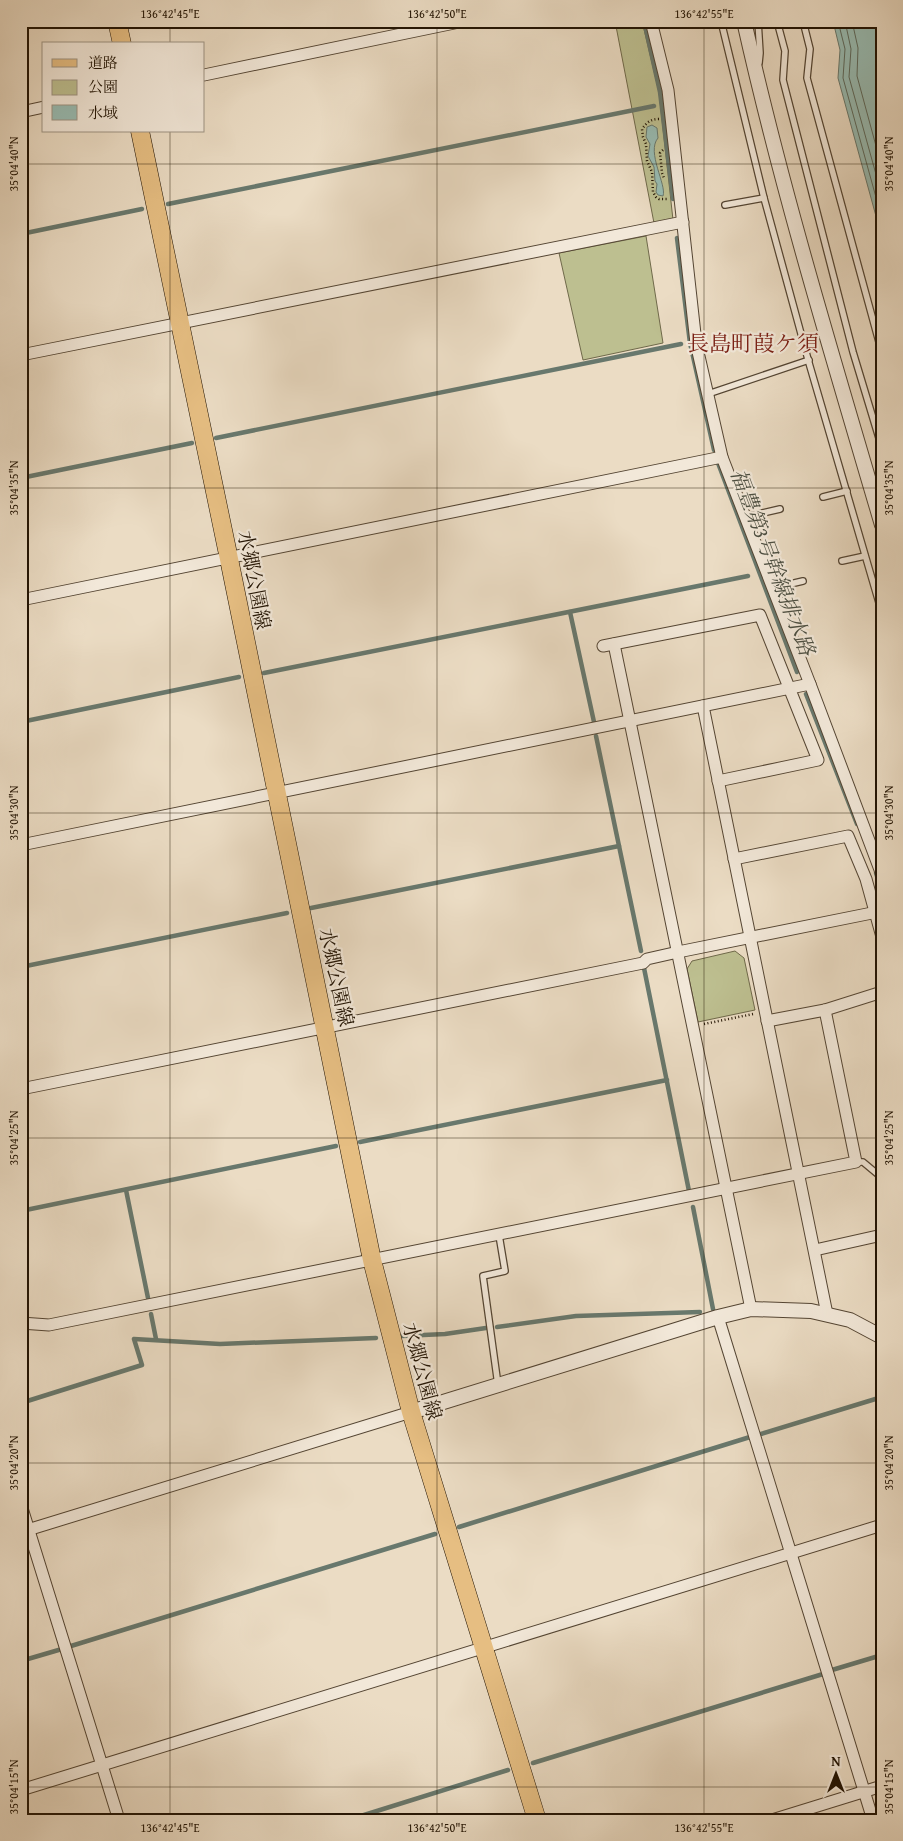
<svg xmlns="http://www.w3.org/2000/svg" width="903" height="1841" viewBox="0 0 903 1841" font-family="'Gentium Book Plus','Noto Serif JP',serif">
<style>
.green{fill:#bdbf90;stroke:#6f694a}
.water{fill:#98bcb3;stroke:#68786d}
.lines{fill:none;stroke-linecap:round;stroke-linejoin:round}
.shore{stroke:#5c685b;stroke-width:1}
.stream{stroke:#68786d;stroke-width:4.5}
.service-casing{stroke:#544533;stroke-width:8}
.minor-casing{stroke:#544533;stroke-width:13}
.tertiary-casing{stroke:#544533;stroke-width:16}
.primary-casing{stroke:#211303;stroke-width:19}
.path{stroke:#211303;stroke-width:2.5;stroke-dasharray:1 2.5;stroke-linecap:butt}
.service{stroke:#f2e8d9;stroke-width:5.5}
.minor{stroke:#f2e8d9;stroke-width:11}
.tertiary{stroke:#f2e8d9;stroke-width:14}
.primary{stroke:#e6be82;stroke-width:18}
.ticks{fill:none;stroke:#211303;stroke-width:1;stroke-opacity:0.45}
.labels{text-anchor:middle;dominant-baseline:central;stroke-width:4.5;stroke-linejoin:round;paint-order:stroke}
.street-label{font-size:20px;fill:#211303;stroke:#f2e8d9}
.water-label{font-size:21px;font-style:italic;fill:#4b4e41;stroke:#f2e8d9}
.quarter-label{font-size:22px;fill:#7a1f14;stroke:#f2e8d9}
.neatline{fill:none;stroke:#211303;stroke-width:2}
.ticks-label{font-size:12px;text-anchor:middle;fill:#211303}
</style>
<rect width="100%" height="100%" fill="#ebdcc4"/>
<filter id="stains"><feTurbulence type="fractalNoise" baseFrequency=".004" numOctaves="4"/><feColorMatrix values="0 0 0 0 .2 0 0 0 0 .09 0 0 0 0 .02 0 0 0 .5 -.17"/></filter>
<radialGradient id="worn" r=".72"><stop offset=".6" stop-color="#630" stop-opacity="0"/><stop offset="1" stop-color="#630" stop-opacity=".3"/></radialGradient>
<g class="green">
<path d="M615,21H642L659,92L673,220L654,223Z"/>
<path d="M646,236L663,343L583,360L559,253Z"/>
<path d="M735,951L744,958L755,1010L698,1022L687,969L692,961Z"/>
</g>
<g class="water">
<path d="M833,21H882V238L838,78L840,50Z"/>
<path d="M652,125L657,128L658,138C646,152 667,185 663,196L658,195L656,192L657,184L655,181L654,167L648,156L650,144L646,137L647,127Z"/>
</g>
<g class="lines">
<g class="shore">
<path d="M838,21L845,49L843,78L882,219"/>
<path d="M845,21L851,49L849,77L882,196"/>
<path d="M852,21L858,48L857,76L882,168"/>
</g>
<g class="stream">
<path d="M644,21L660,92L673,199"/>
<path d="M168,204L654,106"/>
<path d="M21,234L142,209"/>
<path d="M677,238L690,343L714,450"/>
<path d="M216,438L681,344"/>
<path d="M718,463L797,672"/>
<path d="M21,478L192,443"/>
<path d="M570,612L594,722"/>
<path d="M264,673L748,576"/>
<path d="M806,694L857,824"/>
<path d="M21,722L239,677"/>
<path d="M596,736L641,951"/>
<path d="M876,873L882,891"/>
<path d="M311,908L619,846"/>
<path d="M21,967L287,913"/>
<path d="M644,968L689,1191"/>
<path d="M360,1142L667,1080"/>
<path d="M126,1190L148,1298"/>
<path d="M693,1207L713,1309"/>
<path d="M21,1211L336,1146"/>
<path d="M151,1314L156,1339"/>
<path d="M497,1327L576,1316L700,1312"/>
<path d="M402,1336L445,1334L486,1328"/>
<path d="M21,1403L142,1365L134,1339L220,1344L376,1338"/>
<path d="M761,1434L882,1397"/>
<path d="M459,1527L750,1437"/>
<path d="M71,1646L435,1534"/>
<path d="M21,1661L62,1649"/>
<path d="M832,1670L882,1655"/>
<path d="M533,1763L823,1674"/>
<path d="M348,1820L508,1770"/>
</g>
<defs>
<g id="service">
<path d="M721,21L764,198L809,363L882,613"/>
<path d="M758,21L760,53L759,63"/>
<path d="M777,21L785,51L783,80L853,352L882,448"/>
<path d="M803,21L810,49L807,78L882,353"/>
<path d="M725,205L764,198"/>
<path d="M708,394L809,360"/>
<path d="M823,497L847,491"/>
<path d="M745,517L780,509"/>
<path d="M842,561L865,556"/>
<path d="M773,588L803,581"/>
<path d="M856,1162H863L881,1177"/>
<path d="M498,1385L483,1276L505,1271L499,1235"/>
</g>
<g id="minor">
<path d="M651,21L668,90L696,343L722,457L810,684L882,875"/>
<path d="M204,75L464,21"/>
<path d="M21,112L44,107"/>
<path d="M21,355L683,222"/>
<path d="M21,600L722,457"/>
<path d="M614,644L751,1309"/>
<path d="M603,646L760,615L818,760L718,781"/>
<path d="M703,706L827,1314"/>
<path d="M21,845L810,684"/>
<path d="M734,859L848,836L866,879L882,937"/>
<path d="M767,1021L825,1010L882,992"/>
<path d="M21,1089L643,963L647,959L678,952L882,911"/>
<path d="M815,1250L882,1235"/>
<path d="M718,1317L873,1820"/>
<path d="M21,1323L49,1325L856,1162L825,1010"/>
<path d="M21,1505L119,1820"/>
<path d="M21,1532L411,1412"/>
<path d="M21,1790L882,1525"/>
<path d="M772,1820L882,1786"/>
</g>
<g id="tertiary">
<path d="M744,21C782,191 833,358 882,525"/>
<path d="M411,1412L718,1317L751,1309L811,1311L850,1320L882,1337"/>
</g>
<g id="primary">
<path d="M117,21L122,44"/>
<path d="M140,131L229,559L372,1260L411,1412L537,1820"/>
</g>
</defs>
<use href="#service" class="service-casing"/>
<use href="#minor" class="minor-casing"/>
<use href="#tertiary" class="tertiary-casing"/>
<use href="#primary" class="primary-casing"/>
<g class="path">
<path d="M659,119C651,119 647,122 642,129L643,137L646,144L647,161L652,172L653,192L656,197L659,199H668"/>
<path d="M663,150L660,153L662,173L664,178"/>
<path d="M704,1024L753,1014"/>
</g>
<use href="#service" class="service"/>
<use href="#minor" class="minor"/>
<use href="#tertiary" class="tertiary"/>
<use href="#primary" class="primary"/>
</g>
<path class="ticks" d="M170,21V44M437,21V1820M704,21V1820M170,131V1820M21,164H882M21,488H882M21,813H882M21,1138H882M21,1463H882M21,1787H882"/>
<g class="labels">
<g class="street-label">
<text transform="translate(255 580) rotate(79)">水郷公園線</text>
<text transform="translate(337 977) rotate(78)">水郷公園線</text>
<text transform="translate(423 1371) rotate(75)">水郷公園線</text>
</g>
<g class="water-label">
<text transform="translate(773 562) rotate(69)">福豊第3号幹線排水路</text>
</g>
<g class="quarter-label">
<text x="753" y="343">長島町葭ケ須</text>
</g>
</g>
<rect width="903" height="1841" fill="none" stroke="#ebdcc4" stroke-width="55"/>
<rect x="42" y="42" width="162" height="90" fill="#f2e8d9" stroke="#9e9383"/>
<rect x="52" y="59" width="25" height="8" fill="#e6be82" stroke="#9e9383"/>
<text x="88" y="68" font-size="15" fill="#211303">道路</text>
<rect x="52" y="80" width="25" height="15" fill="#bdbf90" stroke="#9e9383"/>
<text x="88" y="92" font-size="15" fill="#211303">公園</text>
<rect x="52" y="105" width="25" height="15" fill="#98bcb3" stroke="#9e9383"/>
<text x="88" y="118" font-size="15" fill="#211303">水域</text>
<g transform="translate(836 1774)" stroke="#f2e8d9" stroke-width="4" paint-order="stroke">
<path d="M0-4L9 19L0 12L-9 19Z" fill="#211303"/>
<text y="-8" font-size="14" font-weight="bold" text-anchor="middle" fill="#211303">N</text>
</g>
<rect x="28" y="28" width="848" height="1786" class="neatline"/>
<g class="ticks-label">
<text x="170" y="18">136°42'45"E</text>
<text x="437" y="18">136°42'50"E</text>
<text x="704" y="18">136°42'55"E</text>
<text transform="translate(14 164) rotate(-90)" y="4">35°04'40"N</text>
<text transform="translate(889 164) rotate(-90)" y="4">35°04'40"N</text>
<text transform="translate(14 488) rotate(-90)" y="4">35°04'35"N</text>
<text transform="translate(889 488) rotate(-90)" y="4">35°04'35"N</text>
<text transform="translate(14 813) rotate(-90)" y="4">35°04'30"N</text>
<text transform="translate(889 813) rotate(-90)" y="4">35°04'30"N</text>
<text transform="translate(14 1138) rotate(-90)" y="4">35°04'25"N</text>
<text transform="translate(889 1138) rotate(-90)" y="4">35°04'25"N</text>
<text transform="translate(14 1463) rotate(-90)" y="4">35°04'20"N</text>
<text transform="translate(889 1463) rotate(-90)" y="4">35°04'20"N</text>
<text transform="translate(14 1787) rotate(-90)" y="4">35°04'15"N</text>
<text transform="translate(889 1787) rotate(-90)" y="4">35°04'15"N</text>
<text x="170" y="1832">136°42'45"E</text>
<text x="437" y="1832">136°42'50"E</text>
<text x="704" y="1832">136°42'55"E</text>
</g>
<rect width="100%" height="100%" filter="url(#stains)"/>
<rect width="100%" height="100%" fill="url(#worn)"/>
</svg>
